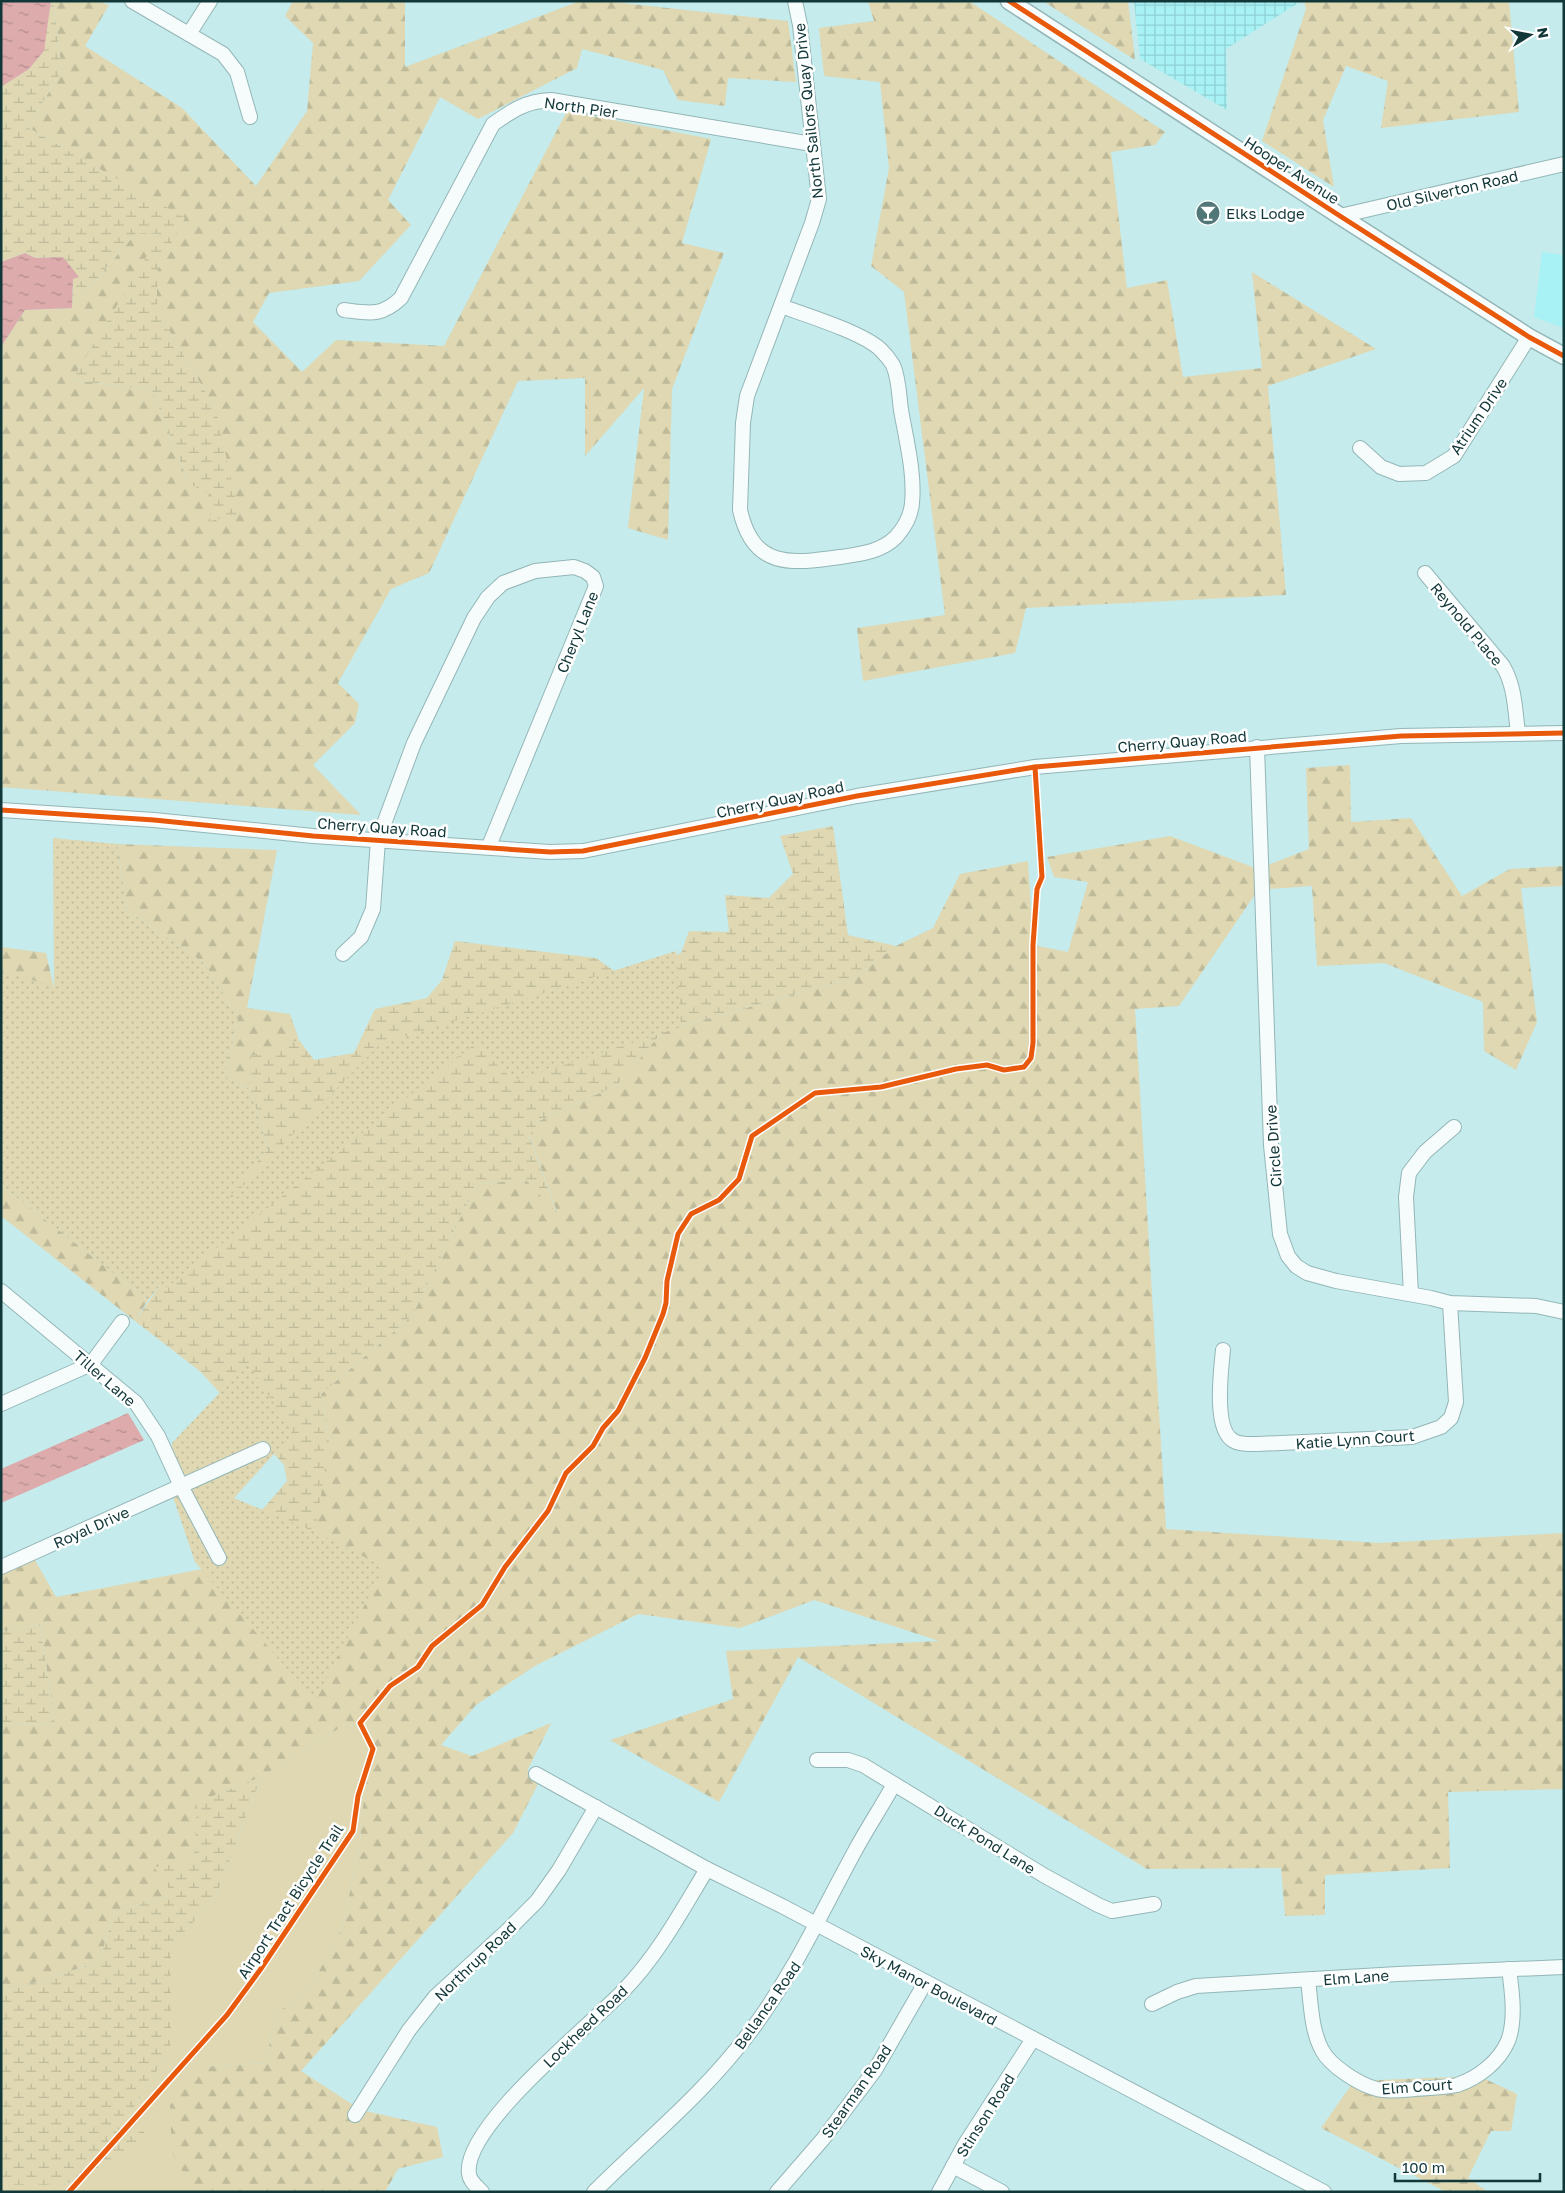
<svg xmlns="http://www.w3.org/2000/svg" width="1565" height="2193" viewBox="0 0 1565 2193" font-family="'Golos Text',sans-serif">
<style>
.built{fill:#a8f2f5}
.industrial{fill:url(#industrial-grid)}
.grass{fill:#dfd8b2}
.forest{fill:url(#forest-firs)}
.wetland{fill:url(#wetland-marsh)}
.park{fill:url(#park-dots)}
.water{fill:url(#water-ripples)}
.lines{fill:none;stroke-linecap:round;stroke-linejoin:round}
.minor-casing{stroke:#94b6b7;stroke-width:16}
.major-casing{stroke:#94b6b7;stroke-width:19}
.minor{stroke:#f6fcfc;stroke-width:14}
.major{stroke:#f6fcfc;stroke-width:16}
.cycleway-casing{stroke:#fff;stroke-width:8}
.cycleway{stroke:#e8590c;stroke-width:5}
.labels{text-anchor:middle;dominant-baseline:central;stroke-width:5;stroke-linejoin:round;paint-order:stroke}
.street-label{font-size:15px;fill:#113739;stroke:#fff}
.poi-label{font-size:15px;fill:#113739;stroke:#fff;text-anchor:start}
</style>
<defs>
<pattern id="industrial-grid" width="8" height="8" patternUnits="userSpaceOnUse" patternTransform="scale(1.25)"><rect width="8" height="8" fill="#a8f2f5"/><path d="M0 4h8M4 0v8" fill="none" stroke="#90d0d3"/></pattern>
<pattern id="forest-firs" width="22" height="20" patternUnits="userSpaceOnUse" patternTransform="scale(1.25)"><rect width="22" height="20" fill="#dfd8b2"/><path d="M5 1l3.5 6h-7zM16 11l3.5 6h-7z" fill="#beba9a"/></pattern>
<pattern id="wetland-marsh" width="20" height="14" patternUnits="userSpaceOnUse" patternTransform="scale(1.25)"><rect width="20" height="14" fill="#dfd8b2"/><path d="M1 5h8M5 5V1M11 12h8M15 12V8" fill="none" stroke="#beba9a"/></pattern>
<pattern id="park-dots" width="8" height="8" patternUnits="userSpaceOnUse" patternTransform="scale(1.25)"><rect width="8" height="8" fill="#dfd8b2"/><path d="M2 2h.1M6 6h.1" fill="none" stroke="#beba9a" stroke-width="1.8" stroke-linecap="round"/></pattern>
<pattern id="water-ripples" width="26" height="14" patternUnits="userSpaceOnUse" patternTransform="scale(1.25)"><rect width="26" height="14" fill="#ddabac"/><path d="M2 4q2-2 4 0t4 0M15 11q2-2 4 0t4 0" fill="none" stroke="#b28c8d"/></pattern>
</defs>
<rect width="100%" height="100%" fill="#c5ebec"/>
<path class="built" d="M1542,252L1564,255V328L1534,317Z"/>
<path class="industrial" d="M1134,1H1298V3L1226,49L1227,110L1140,59Z"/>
<path class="grass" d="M346,1724L370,1726L360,1842L343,1926L307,1994L277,2012L265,2063L202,2067L172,2152L195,2192H1V2185H64L150,2140L129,2115L171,2048V1946L215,1899L261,1777Z"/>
<g class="forest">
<path d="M53,1H98L109,5L85,46L182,108L256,186L307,111L313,43L285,16L293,1H405V67L580,1H604L788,21L796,82L728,78L725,106L678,100L663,70L582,49L577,68L478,119L440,97L388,200L411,225L359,281L269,293L253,322L302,372L336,340L444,346L567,111L711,139L682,243L724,253L672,389L668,540L628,528L644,388L585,456V378L518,381L429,573L391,589L338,683L359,704L355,723L313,765L361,815L1,787V347L25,310L72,308L137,232L161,234L72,380L152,390L189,484L216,410L157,310V271L184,218L27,127L62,71Z"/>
<path d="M868,1H969L1165,132L1155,145L1111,152L1127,288L1167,280L1183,377L1262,368L1252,272L1376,349L1268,386L1286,595L1026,608L1015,653L863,681L857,628L945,615L904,292L871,266L889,168L880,82L824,76L819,28L874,21Z"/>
<path d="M1043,1H1128L1135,60Z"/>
<path d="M1304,1H1509L1519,112L1381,128L1388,81L1346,66L1323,120L1334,187L1262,141L1306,9Z"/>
<path d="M1350,765L1351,822L1411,818L1462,896L1510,869L1564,866V886L1521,888L1537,1022L1516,1070L1484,1051L1483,1002L1384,963L1317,966L1312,886L1258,890L1179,1006L1135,1009L1166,1529L1379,1543L1564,1533V1789L1448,1792L1450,1868L1325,1875V1915L1285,1916L1281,1868L1147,1869L798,1657L719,1802L610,1740L733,1699L726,1651L939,1641L814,1600L740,1628L638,1614L535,1666L476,1705L441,1745L472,1756L551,1723L527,1771L536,1774L540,1780L513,1833L301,2071L361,2110L437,2127L443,2157L398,2169L385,2192H195L172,2153L170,2105L202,2067L265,2063L277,2012L307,1994L343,1926L360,1842L370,1726L346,1724L261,1777L198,1802L194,1861L173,1894L114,1913L99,1962L1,1993V1725L55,1724L40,1624L1,1631V1567L31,1553L56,1597L213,1567L329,1440L321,1394L412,1316L477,1184L526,1180L557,1212L529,1135L539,1121L617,1085L663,1031L854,978L896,946L933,928L960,874L1028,861L1033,945L1068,952L1088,882L1054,877L1047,857L1170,836L1258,869L1309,849L1306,768Z"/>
<path d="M117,844L277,850L247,1008L290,1014L299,1040L252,1056L250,1089L225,1077L238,1017L204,963L127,910Z"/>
<path d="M1,947L46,953L54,988L1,970Z"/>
<path d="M1,1185L148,1300L135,1321L1,1216Z"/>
<path d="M1479,2076L1517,2094L1511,2131H1491L1468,2178L1488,2192H1446L1321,2128L1354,2081Z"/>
</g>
<g class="wetland">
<path d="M51,1H53L62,71L27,127L185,218L157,271V310L216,410L239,515L210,521L211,494L189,484L152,390L72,380L160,234L136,233L72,308L73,279L78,277L63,257L35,258L25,253L1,262V87L29,69L43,52Z"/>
<path d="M833,826L848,935L896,946L854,978L663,1031L617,1085L539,1121L529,1136L557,1213L526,1180L477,1184L412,1316L321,1394L329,1440L312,1558L243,1532L287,1481L284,1465L201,1372L135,1321L163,1281L268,1148L250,1089L251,1056L299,1040L314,1060L354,1053L375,1009L427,998L442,980L455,941L596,958L621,976L681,953L689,931L729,932L725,895L769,898L793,874L780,836Z"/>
<path d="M40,1624L55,1724L1,1725V1631Z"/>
<path d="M261,1777L215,1899L171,1946V2048L129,2115L151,2140L64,2185H1V1993L99,1962L114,1913L173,1894L154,1867L194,1861L197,1802Z"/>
</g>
<g class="park">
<path d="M53,838L117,844L127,910L204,963L238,1017L225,1077L250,1089L268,1148L219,1211L379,1045L676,951L681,1027L515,1081L475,1044L166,1288L161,1284L148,1300L1,1185V970L54,987Z"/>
<path d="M248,1363L293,1433L234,1498L320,1534L384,1567L315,1701L195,1562L173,1497L172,1443Z"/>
</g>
<g class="water">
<path d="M1,1H51L44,51L29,69L1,87Z"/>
<path d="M25,253L35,258L63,257L79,277L73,279L72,308L25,310L1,347V262Z"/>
<path d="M128,1413L144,1440L1,1503V1469Z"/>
</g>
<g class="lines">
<defs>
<g id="minor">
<path d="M132,1L223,54L237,72L250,117"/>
<path d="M189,34L210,1"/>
<path d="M1340,216L1564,164"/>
<path d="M781,306C806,315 864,333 881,350C885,354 890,360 893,365C899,378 899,396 901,410C906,439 915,473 912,503C911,516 904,528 896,537C881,552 860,554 840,557C791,564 753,569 740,510L743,423L747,396L812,223L819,199L800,25L795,1"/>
<path d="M344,310C369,313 381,317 401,298L493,124C513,110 526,101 551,100L812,144"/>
<path d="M1360,448L1381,467L1399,474L1426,473L1454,456L1529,337"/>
<path d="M1425,573L1503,666C1515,686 1515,710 1518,733"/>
<path d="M1257,747L1271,1145L1280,1234L1288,1256L1296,1266L1307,1273L1336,1281L1431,1298L1450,1303L1536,1306L1564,1312"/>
<path d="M1,810L154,820L313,836L550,852L583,851L857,796L1035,767L1401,736L1564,733"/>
<path d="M343,954L361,937L373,909L378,840L414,743L474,618L488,597L503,583L535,571L574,567L585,571L593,577L596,586L489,846"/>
<path d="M1,1291L136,1403L158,1436L181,1486L219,1558"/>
<path d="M1411,1294L1406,1197L1409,1173L1425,1152L1454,1127"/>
<path d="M1223,1350C1221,1370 1213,1431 1234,1441C1241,1445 1250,1444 1257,1444L1412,1437L1441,1427L1451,1418L1456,1402L1450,1303"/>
<path d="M1,1404L91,1364L122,1322"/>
<path d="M1,1567L263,1449"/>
<path d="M817,1760H848L863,1765L1045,1876L1098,1905L1112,1911L1154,1904"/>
<path d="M536,1774L707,1869L782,1906L1324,2192"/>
<path d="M1308,1980C1311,2003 1311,2030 1322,2050C1330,2066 1360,2085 1377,2089C1388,2092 1403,2090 1415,2089C1428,2088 1444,2088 1457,2085C1478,2078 1499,2062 1508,2041C1516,2020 1512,1991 1509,1969"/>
<path d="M1152,2004L1177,1992L1196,1986L1398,1974L1564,1967"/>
<path d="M355,2115L409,2030L435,1997L507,1931L537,1901L559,1870L596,1807"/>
<path d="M953,2166L1002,2192"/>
<path d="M482,2192C477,2186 470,2182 469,2174C462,2127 591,2025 623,1991C658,1955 681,1912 707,1869"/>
<path d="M594,2192C648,2138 703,2095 750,2032C793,1975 822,1911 856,1849C868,1827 882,1806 894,1784"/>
<path d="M777,2192L823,2139L875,2070L925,1983"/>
<path d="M939,2192L965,2144L1033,2039"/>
</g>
<path id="major" d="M1009,1L1340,216L1529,337L1564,356"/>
</defs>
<use href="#minor" class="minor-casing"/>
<use href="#major" class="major-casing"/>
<use href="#minor" class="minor"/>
<use href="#major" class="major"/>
<defs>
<g id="cycleway">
<path d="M1009,1L1340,216L1529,337L1564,356"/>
<path d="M1,810L154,820L313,836L550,852L583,851L857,796L1035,767L1401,736L1564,733"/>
<path d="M69,2192L227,2015L260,1970L353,1831L358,1796L373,1749L360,1723L390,1686L418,1667L432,1646L482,1605L505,1567L548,1511L566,1473L593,1446L603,1428L618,1411L645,1358L663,1314L666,1303L667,1281L678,1234L691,1214L719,1200L739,1179L752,1136L815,1093L881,1087L956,1069L987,1065L1004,1070L1024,1067L1031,1058L1033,1043V945L1037,889L1042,877L1035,767"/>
</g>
</defs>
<use href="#cycleway" class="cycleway-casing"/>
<use href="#cycleway" class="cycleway"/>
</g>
<defs>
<symbol id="bar-disc" viewBox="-11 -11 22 22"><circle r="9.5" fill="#507678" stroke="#fff"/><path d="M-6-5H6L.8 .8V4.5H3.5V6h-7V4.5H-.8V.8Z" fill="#fff"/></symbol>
</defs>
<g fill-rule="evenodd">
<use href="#bar-disc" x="1194" y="199" width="28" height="28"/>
</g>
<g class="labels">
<g class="street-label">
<text transform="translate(581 107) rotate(8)">North Pier</text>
<text transform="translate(808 111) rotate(-96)">North Sailors Quay Drive</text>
<text transform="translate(1292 170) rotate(33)">Hooper Avenue</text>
<text transform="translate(1452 190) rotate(-13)">Old Silverton Road</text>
<text transform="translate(1478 416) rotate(-56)">Atrium Drive</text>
<text transform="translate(1467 624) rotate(50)">Reynold Place</text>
<text transform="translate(577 632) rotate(-68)">Cheryl Lane</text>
<text transform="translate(1182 741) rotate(-5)">Cherry Quay Road</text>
<text transform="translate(780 799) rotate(-12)">Cherry Quay Road</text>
<text transform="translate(382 827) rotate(4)">Cherry Quay Road</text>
<text transform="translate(1273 1146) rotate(-94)">Circle Drive</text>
<text transform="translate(105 1378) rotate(41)">Tiller Lane</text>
<text transform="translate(1355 1439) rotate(-4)">Katie Lynn Court</text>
<text transform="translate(91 1527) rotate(-24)">Royal Drive</text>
<text transform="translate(985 1839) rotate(32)">Duck Pond Lane</text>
<text transform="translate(290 1901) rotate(-57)">Airport Tract Bicycle Trail</text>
<text transform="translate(475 1961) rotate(-44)">Northrup Road</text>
<text transform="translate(1356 1977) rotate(-4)">Elm Lane</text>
<text transform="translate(929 1985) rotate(28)">Sky Manor Boulevard</text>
<text transform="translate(767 2005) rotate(-55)">Bellanca Road</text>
<text transform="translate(585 2026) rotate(-44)">Lockheed Road</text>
<text transform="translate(1417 2086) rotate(-4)">Elm Court</text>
<text transform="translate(856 2091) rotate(-55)">Stearman Road</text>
<text transform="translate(985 2115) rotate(-58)">Stinson Road</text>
</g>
<g class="poi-label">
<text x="1226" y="213">Elks Lodge</text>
</g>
</g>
<rect width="1565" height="2193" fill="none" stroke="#113739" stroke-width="5"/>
<g transform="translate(1530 35) rotate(80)" stroke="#ffffff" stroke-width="4" paint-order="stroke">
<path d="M0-4L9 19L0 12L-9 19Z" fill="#113739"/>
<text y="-8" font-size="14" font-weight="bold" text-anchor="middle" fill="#113739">N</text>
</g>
<path d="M1395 2173v8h145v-8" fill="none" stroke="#113739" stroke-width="2.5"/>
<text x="1402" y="2173" font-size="15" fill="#113739" stroke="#ffffff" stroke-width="4" paint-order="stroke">100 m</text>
</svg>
